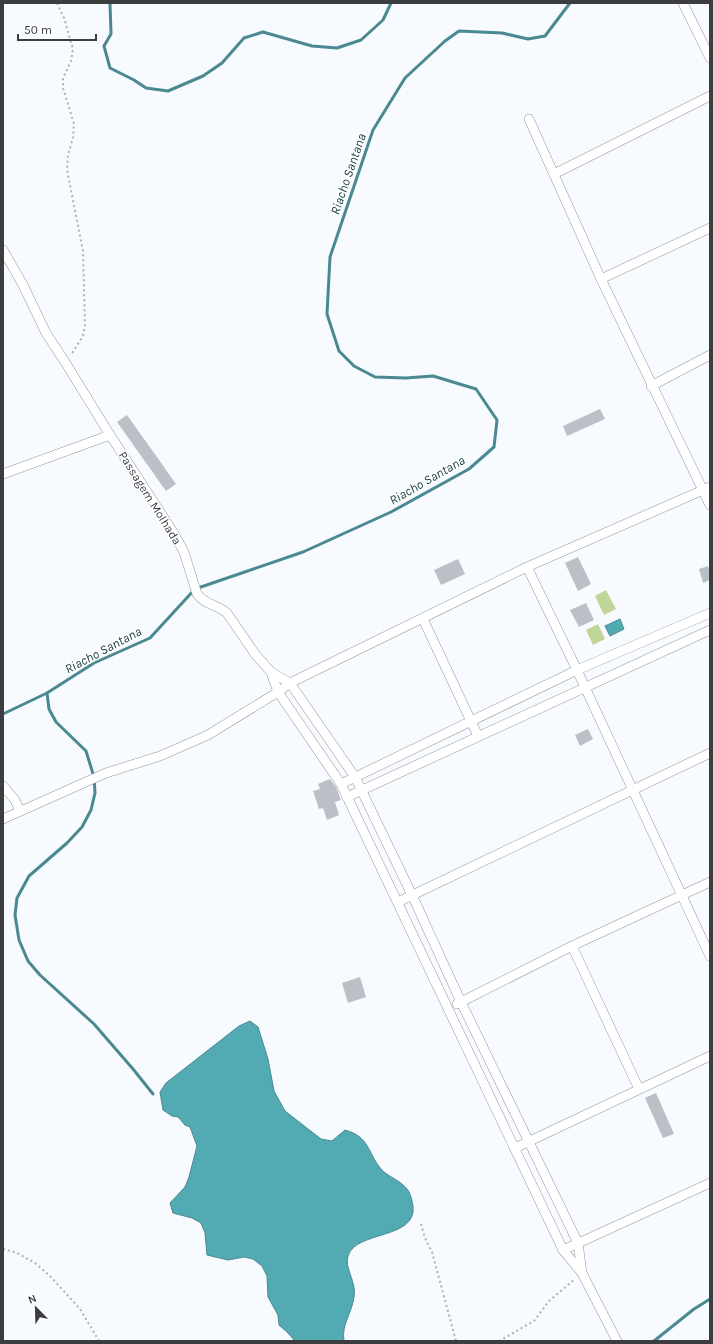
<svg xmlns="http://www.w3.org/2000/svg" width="713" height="1344" viewBox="0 0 713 1344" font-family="Karla,sans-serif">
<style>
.green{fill:#c0d699}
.water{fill:#52aab2;stroke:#4b8990}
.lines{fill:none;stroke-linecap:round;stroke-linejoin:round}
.stream{stroke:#4b8990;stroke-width:3}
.building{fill:#bbc0c7}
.minor-casing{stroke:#93989f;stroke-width:10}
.path{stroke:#aeb0b4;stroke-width:2;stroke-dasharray:2 3;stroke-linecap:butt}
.minor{stroke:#fff;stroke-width:9}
.labels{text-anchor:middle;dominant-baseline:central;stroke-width:3;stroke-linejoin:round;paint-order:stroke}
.street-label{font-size:12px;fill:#3b3d40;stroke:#fff}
.water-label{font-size:13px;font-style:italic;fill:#133d41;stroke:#fff}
</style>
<rect width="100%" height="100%" fill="#f7fafe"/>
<g class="green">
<path d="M606,590L616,609L604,615L595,596Z"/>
<path d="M598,624L605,639L593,645L586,630Z"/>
</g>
<g class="water">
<path d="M620,619L624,629L610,636L605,626Z"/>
<path d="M250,1021L258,1027L268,1059L274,1091L285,1111L321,1139L332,1141L345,1130C370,1137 367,1152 381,1169C388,1177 400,1180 407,1189C411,1194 412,1201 413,1206C417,1240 356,1230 348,1256C344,1268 357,1282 354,1297C352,1313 341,1325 344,1341H295L287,1332L279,1325L278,1315L268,1297L267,1276L262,1266L253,1259L244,1257L228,1260L207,1255L205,1233L201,1223L192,1218L173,1213L170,1203L185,1187L189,1177L197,1146L190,1127L185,1125L178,1117L172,1116L163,1110L160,1092L166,1083L239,1026Z"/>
</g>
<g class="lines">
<g class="stream">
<path d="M110,3L111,34L104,46L110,68L134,80L146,88L168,91L203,76L222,63L244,38L263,32L312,46L337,48L361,40L383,20L391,3"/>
<path d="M47,693L49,709L56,722L86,751L94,777L95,793L91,810L82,827L67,843L29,876L17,898L15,915L19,940L28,961L40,975L94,1024L133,1069L153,1094"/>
<path d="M3,714L47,693L94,663L150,638L195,589L303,552L391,512L469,469L494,447L497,420L476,389L433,376L406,378L375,377L354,366L339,351L327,314L330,257L373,130L405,78L445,41L459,31L502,33L528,39L545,36L570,3"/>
<path d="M654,1341L694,1309L710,1299"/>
</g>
</g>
<g class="building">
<path d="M600,409L605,419L567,436L563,426Z"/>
<path d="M127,415L176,484L166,491L117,422Z"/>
<path d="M578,557L591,584L578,591L565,563Z"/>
<path d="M458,559L465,574L441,585L434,570Z"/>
<path d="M708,566L710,573V580L703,583L699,569Z"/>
<path d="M586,603L594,620L579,627L570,610Z"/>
<path d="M588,729L593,739L580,746L575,735Z"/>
<path d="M330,779L336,787L341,800L335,802L339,815L327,820L323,808L319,809L313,791L320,789L318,784Z"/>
<path d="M360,977L366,997L348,1003L342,983Z"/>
<path d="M656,1093L674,1134L663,1138L645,1098Z"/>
</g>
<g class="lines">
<defs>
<g id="minor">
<path d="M683,3L710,58"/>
<path d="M529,119L601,279L710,505"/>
<path d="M554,174L710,96"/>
<path d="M3,250L23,285L46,333L65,362L110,435L173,532L184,552L197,594C205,605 218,605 227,613L255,654L271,672L290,683L355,777L412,895L461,1002L578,1243L582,1273"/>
<path d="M601,279L710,228"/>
<path d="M651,386L710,355"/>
<path d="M3,474L110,435"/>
<path d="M527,567L577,670L710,956"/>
<path d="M423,619L478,736"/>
<path d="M271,672L278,692L341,784L563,1250L582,1273L617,1341"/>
<path d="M341,784L577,670L710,613"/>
<path d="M3,786L15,800L20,811"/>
<path d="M347,797L710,630"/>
<path d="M3,819L106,773L160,756L208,735L278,692L290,683L527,567L710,487"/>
<path d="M398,902L710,753"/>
<path d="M572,946L639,1089"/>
<path d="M457,1004L572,946L710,882"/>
<path d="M515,1148L710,1056"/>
<path d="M563,1250L710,1183"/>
</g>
</defs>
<use href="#minor" class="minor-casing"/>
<g class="path">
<path d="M57,3L64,18L73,49L71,61L63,78V88L74,124L73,138L68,155L67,170L83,251L85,325L83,336L71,355"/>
<path d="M421,1224L425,1238L432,1252L456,1341"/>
<path d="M3,1249L17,1253L35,1263L51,1277L80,1309L99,1341"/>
<path d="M499,1341L534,1321L549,1301L575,1279"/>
</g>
<use href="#minor" class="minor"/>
</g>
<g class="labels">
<g class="street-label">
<text transform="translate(150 498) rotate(58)">Passagem Molhada</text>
</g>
<g class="water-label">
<text transform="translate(348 174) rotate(-71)">Riacho Santana</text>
<text transform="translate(427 480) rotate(-30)">Riacho Santana</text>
<text transform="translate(103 650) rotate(-28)">Riacho Santana</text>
</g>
</g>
<rect width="713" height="1344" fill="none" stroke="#3b3d40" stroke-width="8"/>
<g transform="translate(36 1308) rotate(337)" stroke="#ffffff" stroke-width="3" paint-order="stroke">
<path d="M0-3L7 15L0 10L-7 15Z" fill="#3b3d40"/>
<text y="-6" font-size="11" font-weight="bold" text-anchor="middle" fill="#3b3d40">N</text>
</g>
<path d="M18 34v6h78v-6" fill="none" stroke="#3b3d40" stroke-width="2"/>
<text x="24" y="34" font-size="12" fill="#3b3d40" stroke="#ffffff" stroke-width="3" paint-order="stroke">50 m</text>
</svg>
